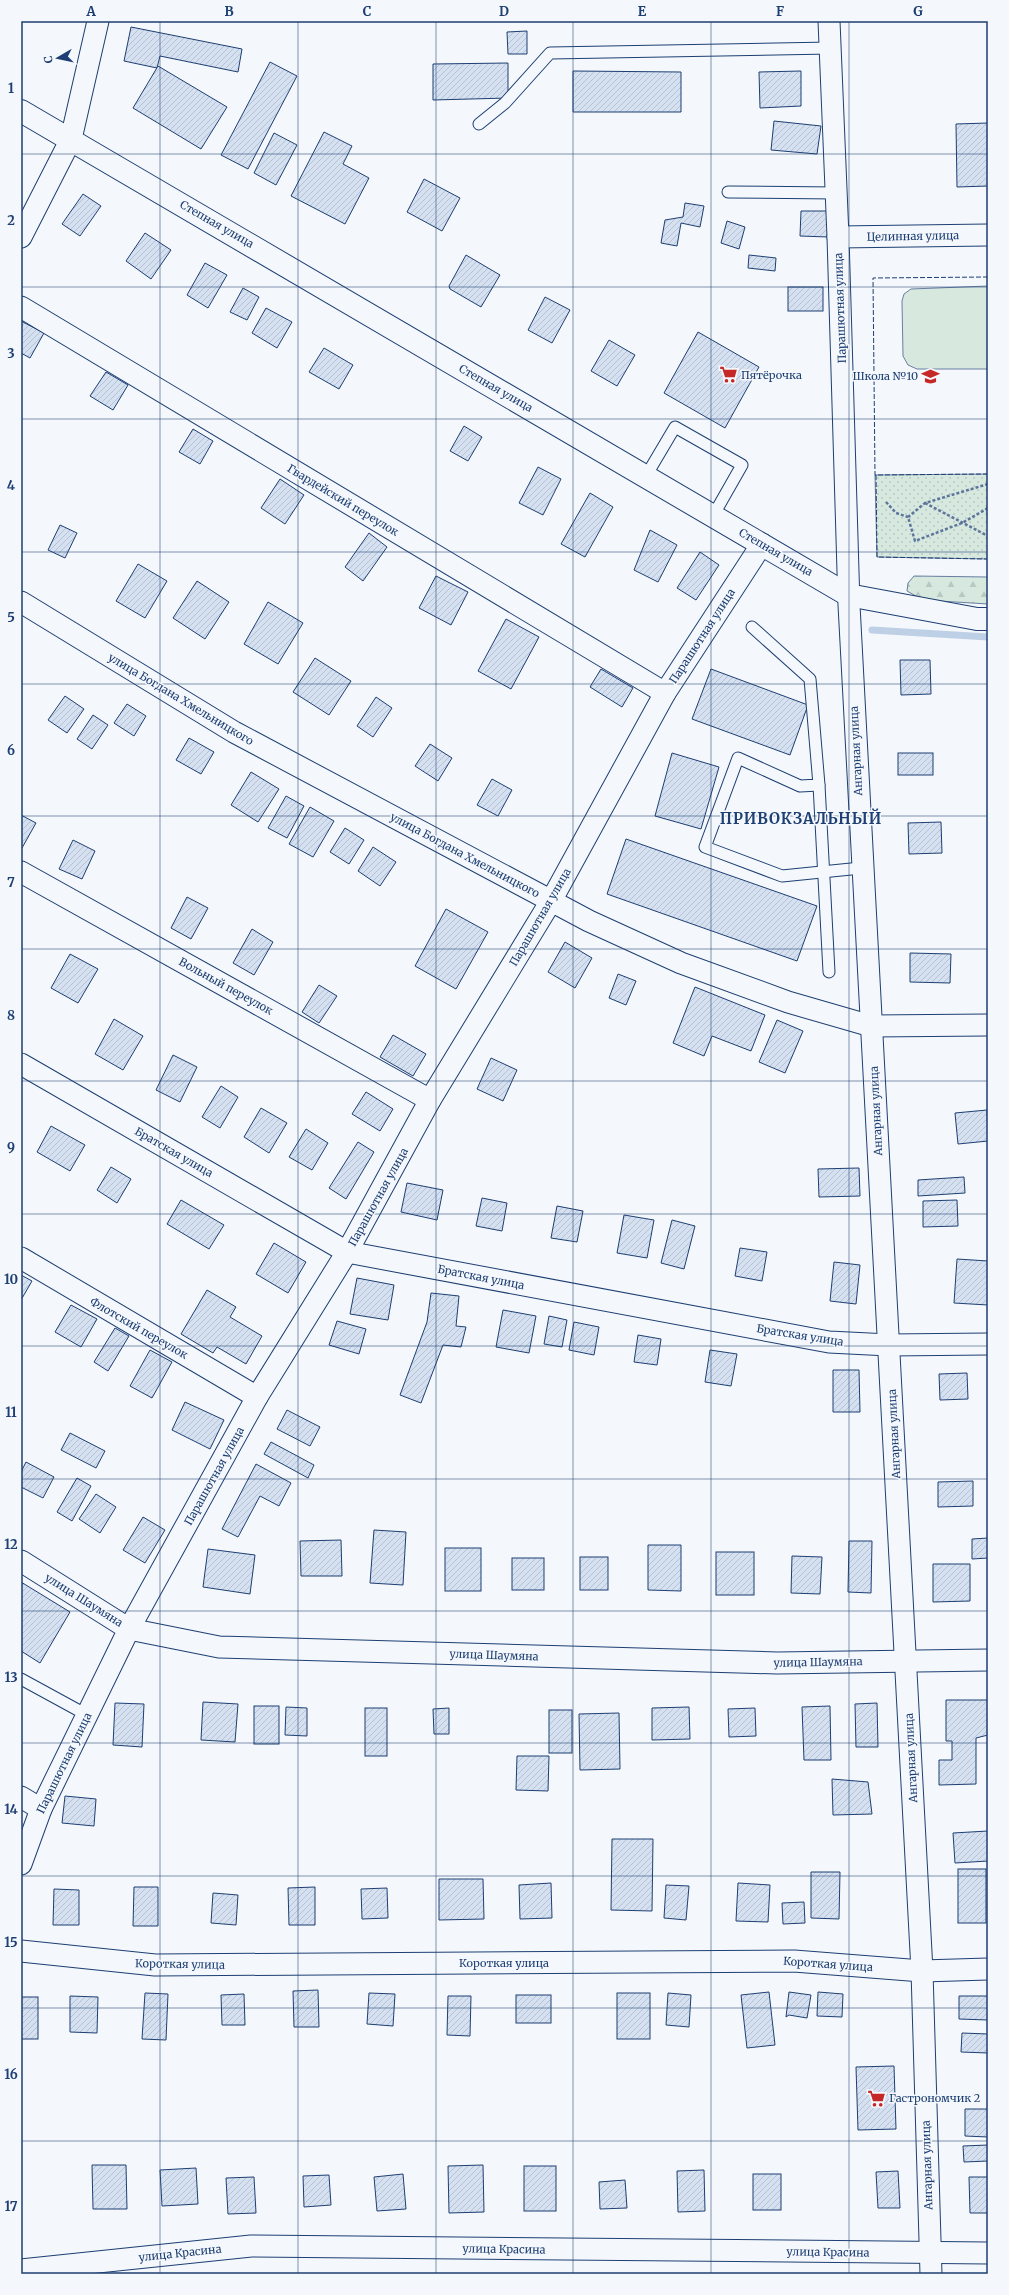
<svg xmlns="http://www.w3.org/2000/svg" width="1009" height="2295" viewBox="0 0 1009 2295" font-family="Merriweather,serif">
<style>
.grass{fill:url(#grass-dots);stroke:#687fa3}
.forest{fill:url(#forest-firs);stroke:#687fa3}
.park{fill:#d7e8df;stroke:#687fa3}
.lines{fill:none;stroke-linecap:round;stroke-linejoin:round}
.stream{stroke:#bed0e5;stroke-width:7}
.building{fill:url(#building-hatch);stroke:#1d3f73}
.lane-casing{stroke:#1d3f73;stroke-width:13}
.street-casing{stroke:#1d3f73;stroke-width:23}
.secondary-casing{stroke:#1d3f73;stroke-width:24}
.path{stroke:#5e769c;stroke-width:2.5;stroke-dasharray:3 2;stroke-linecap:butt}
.lane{stroke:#f4f7fb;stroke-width:11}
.street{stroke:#f4f7fb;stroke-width:21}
.secondary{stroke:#f4f7fb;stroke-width:22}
.fence{stroke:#1d3f73;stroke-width:1;stroke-dasharray:5 2;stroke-linecap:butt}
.grid{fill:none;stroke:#1d3f73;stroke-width:1;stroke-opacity:0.55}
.labels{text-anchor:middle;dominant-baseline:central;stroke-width:3;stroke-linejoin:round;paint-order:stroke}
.street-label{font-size:11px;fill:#1d3f73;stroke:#f4f7fb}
.poi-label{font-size:11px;fill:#1d3f73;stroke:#f4f7fb;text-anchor:start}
.district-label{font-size:15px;font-weight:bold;letter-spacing:1px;fill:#1d3f73;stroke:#f4f7fb}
.neatline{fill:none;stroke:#1d3f73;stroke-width:1.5}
.grid-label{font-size:13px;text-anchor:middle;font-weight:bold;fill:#1d3f73}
</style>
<defs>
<pattern id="grass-dots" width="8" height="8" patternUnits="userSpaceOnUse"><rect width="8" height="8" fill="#d7e8df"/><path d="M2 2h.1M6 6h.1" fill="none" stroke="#b8c8c3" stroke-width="1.8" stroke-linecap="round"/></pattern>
<pattern id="forest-firs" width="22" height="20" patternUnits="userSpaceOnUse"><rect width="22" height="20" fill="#d7e8df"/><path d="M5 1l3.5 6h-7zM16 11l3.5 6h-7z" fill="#b8c8c3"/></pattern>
<pattern id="building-hatch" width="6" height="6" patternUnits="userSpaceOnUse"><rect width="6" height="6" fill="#d5e0f0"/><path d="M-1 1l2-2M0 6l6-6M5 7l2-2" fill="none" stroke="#b6c1d1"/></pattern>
</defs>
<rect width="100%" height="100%" fill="#f4f7fb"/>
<path class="grass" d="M988,474V559L877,557L875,475Z"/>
<path class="forest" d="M914,576L988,577V604L923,600L907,591L908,583Z"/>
<path class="park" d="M988,286V369H917L908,365L903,356L902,301L904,294L911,289Z"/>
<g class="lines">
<path class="stream" d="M872,630L988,637"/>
</g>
<g class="building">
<path d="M131,27L242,49L238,72L160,56L157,68L124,61Z"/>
<path d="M527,31V54H508L507,32Z"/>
<path d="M270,62L297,76L248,169L221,155Z"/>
<path d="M508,63V98L433,100V64Z"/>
<path d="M158,66L227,107L201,149L133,108Z"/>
<path d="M573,71L681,72V112H573Z"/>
<path d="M801,71V106L760,108L759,72Z"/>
<path d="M774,121L821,126L817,154L771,150Z"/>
<path d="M988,123V186L957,187L956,124Z"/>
<path d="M324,132L352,146L343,164L369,178L345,224L291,196Z"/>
<path d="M274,133L297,145L276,185L254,173Z"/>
<path d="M424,179L460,198L442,231L407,212Z"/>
<path d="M83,194L101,206L80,236L62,224Z"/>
<path d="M685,203L704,206L700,227L681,223L677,246L661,243L665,220L683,217Z"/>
<path d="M801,211H829L828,237L800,236Z"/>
<path d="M727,221L745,227L739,249L721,243Z"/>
<path d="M145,233L171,250L151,279L126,261Z"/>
<path d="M466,255L500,275L481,307L450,289L449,286Z"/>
<path d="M749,255L776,258L775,271L748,268Z"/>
<path d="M205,263L227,275L208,308L187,295Z"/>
<rect x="788" y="287" width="35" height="24"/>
<path d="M243,288L259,297L247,320L230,312Z"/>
<path d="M545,297L570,310L552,343L528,330Z"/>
<path d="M266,308L292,322L277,348L252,333Z"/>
<path d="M21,321L44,333L30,358L21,353Z"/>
<path d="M698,332L759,367L725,428L664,393Z"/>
<path d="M609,340L635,355L617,386L591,371Z"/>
<path d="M324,348L353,365L339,389L309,372Z"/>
<path d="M106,372L128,385L113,410L90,396Z"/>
<path d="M464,426L482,437L468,461L450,451Z"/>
<path d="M193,429L213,441L200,464L179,452Z"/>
<path d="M538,467L561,479L543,515L519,503Z"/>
<path d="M280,479L304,495L285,524L261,508Z"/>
<path d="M590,493L613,507L585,557L561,544Z"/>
<path d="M60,525L77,533L65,558L48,550Z"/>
<path d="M650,530L677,545L658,582L634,570Z"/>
<path d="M369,533L387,547L363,581L345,567Z"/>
<path d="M700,552L719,565L696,600L677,588Z"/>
<path d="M138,564L167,581L145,618L116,601Z"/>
<path d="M436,576L468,592L451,625L419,608Z"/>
<path d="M197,581L229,602L205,639L173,618Z"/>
<path d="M268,602L303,623L278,664L244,644Z"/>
<path d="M506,619L539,637L511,689L478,671Z"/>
<path d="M315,658L351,681L329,715L293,692Z"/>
<path d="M900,660H930L931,694L901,695Z"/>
<path d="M601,669L633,688L622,707L590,687Z"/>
<path d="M711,669L808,705L790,755L692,719Z"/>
<path d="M65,696L84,709L67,733L48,720Z"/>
<path d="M376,697L392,708L373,737L357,726Z"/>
<path d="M127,704L146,716L134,736L114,723Z"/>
<path d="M93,715L108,725L92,749L77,739Z"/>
<path d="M189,738L214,752L201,774L176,760Z"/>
<path d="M430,744L452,758L438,781L415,766Z"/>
<path d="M672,753L719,767L701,829L655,816Z"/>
<rect x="898" y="753" width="35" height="22"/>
<path d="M251,772L279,789L258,822L231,805Z"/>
<path d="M492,779L512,790L498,816L477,805Z"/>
<path d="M286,796L304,806L287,838L268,828Z"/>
<path d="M310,807L334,821L313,857L289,844Z"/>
<path d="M21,815L36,823L22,848L21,847Z"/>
<path d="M941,822L942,853L909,854L908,823Z"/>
<path d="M345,828L364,840L349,864L330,852Z"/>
<path d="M626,839L817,906L797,961L607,894Z"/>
<path d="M73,840L95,851L82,879L59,869Z"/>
<path d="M373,847L396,862L380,886L358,871Z"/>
<path d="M187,897L208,908L191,939L171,928Z"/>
<path d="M446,909L488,932L456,989L415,966Z"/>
<path d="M252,929L273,942L254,975L233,963Z"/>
<path d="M565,942L592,958L575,988L548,972Z"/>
<path d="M910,953L951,954L950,983L910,982Z"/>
<path d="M70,954L98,969L78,1003L51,988Z"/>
<path d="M618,974L636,981L626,1005L609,998Z"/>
<path d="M319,985L337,996L319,1023L302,1012Z"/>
<path d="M695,987L765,1015L751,1051L712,1036L704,1056L673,1043Z"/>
<path d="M114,1019L143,1036L123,1070L95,1054Z"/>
<path d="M777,1020L803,1031L785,1073L759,1062Z"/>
<path d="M393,1035L426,1054L413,1076L380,1057Z"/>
<path d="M173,1055L197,1067L180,1102L156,1090Z"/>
<path d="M491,1058L517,1070L503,1101L477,1089Z"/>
<path d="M221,1086L238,1097L220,1128L202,1117Z"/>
<path d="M366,1092L393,1109L380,1131L352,1114Z"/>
<path d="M261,1108L287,1123L269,1153L244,1137Z"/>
<path d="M987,1110L988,1141L958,1144L955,1113Z"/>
<path d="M51,1126L85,1145L70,1171L37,1152Z"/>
<path d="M306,1129L328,1143L312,1170L289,1157Z"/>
<path d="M358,1142L374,1152L346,1199L329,1188Z"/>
<path d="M111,1167L131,1179L117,1203L97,1190Z"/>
<path d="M859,1168L860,1196L819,1197L818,1169Z"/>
<path d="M964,1177L965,1193L918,1196V1180Z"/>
<path d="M407,1183L443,1190L437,1220L401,1212Z"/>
<path d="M482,1198L507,1203L502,1231L476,1226Z"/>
<path d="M181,1200L224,1225L209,1249L167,1224Z"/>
<path d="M957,1200L958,1226L923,1227V1201Z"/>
<path d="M557,1206L583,1211L577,1242L551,1238Z"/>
<path d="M624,1215L654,1220L647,1258L617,1253Z"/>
<path d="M672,1220L695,1226L684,1269L661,1263Z"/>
<path d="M274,1243L306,1262L288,1293L256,1274Z"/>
<path d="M740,1248L767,1252L762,1281L735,1276Z"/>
<path d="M957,1259L988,1261V1305L954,1303Z"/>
<path d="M834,1262L860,1265L856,1304L830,1301Z"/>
<path d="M21,1275L32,1281L21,1300Z"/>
<path d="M357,1278L394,1285L388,1320L350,1314Z"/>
<path d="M207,1290L236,1307L230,1317L262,1336L246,1364L217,1347L213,1353L181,1334Z"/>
<path d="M431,1293L459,1296L456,1326L466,1327L461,1347L443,1345L421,1403L400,1395L427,1322Z"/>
<path d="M71,1305L97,1319L81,1347L55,1332Z"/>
<path d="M503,1310L536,1316L529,1353L496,1347Z"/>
<path d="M549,1316L567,1320L562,1347L544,1344Z"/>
<path d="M337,1321L366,1329L359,1354L329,1345Z"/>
<path d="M574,1322L599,1327L594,1355L569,1350Z"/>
<path d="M115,1328L129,1336L108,1371L94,1362Z"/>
<path d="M638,1335L661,1339L657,1365L634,1362Z"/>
<path d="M150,1350L172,1362L152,1398L130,1386Z"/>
<path d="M710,1350L737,1354L731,1386L705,1382Z"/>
<path d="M833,1370H859L860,1412H833Z"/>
<path d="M967,1373L968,1399L940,1400L939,1374Z"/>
<path d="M185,1402L224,1420L210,1449L172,1430Z"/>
<path d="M287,1410L320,1427L310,1446L277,1429Z"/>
<path d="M70,1433L105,1451L96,1468L61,1450Z"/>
<path d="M271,1442L314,1465L308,1478L264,1454Z"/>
<path d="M26,1462L54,1477L43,1498L21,1487V1472Z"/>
<path d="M256,1464L291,1483L279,1506L260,1496L238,1537L222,1529Z"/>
<path d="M77,1478L91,1486L72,1521L57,1512Z"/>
<path d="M973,1481V1506L938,1507V1482Z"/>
<path d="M96,1494L116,1507L100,1533L79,1519Z"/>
<path d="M143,1517L165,1530L145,1563L123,1550Z"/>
<path d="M374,1530L406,1532L403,1585L370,1583Z"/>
<path d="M988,1538V1558L972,1559V1539Z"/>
<path d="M341,1540L342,1576H301L300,1541Z"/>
<path d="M849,1541H872L871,1593L848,1592Z"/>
<path d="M648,1545H681V1591L648,1590Z"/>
<rect x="445" y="1548" width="36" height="43"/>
<path d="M208,1549L255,1555L250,1594L203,1587Z"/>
<rect x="716" y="1552" width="38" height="43"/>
<path d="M792,1556L822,1557L820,1594L791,1593Z"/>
<rect x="580" y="1557" width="28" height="33"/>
<rect x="512" y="1558" width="32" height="32"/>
<path d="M933,1564H970V1601L933,1602Z"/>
<path d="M21,1582L70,1612L40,1663L21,1651Z"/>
<path d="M946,1700H988V1735L976,1738V1784L939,1785V1760H952V1741H946Z"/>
<path d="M203,1702L238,1704L235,1742L201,1740Z"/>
<path d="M115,1703L144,1704L142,1747L113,1745Z"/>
<path d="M877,1703L878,1747H856L855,1704Z"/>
<rect x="254" y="1706" width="25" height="38"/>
<path d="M830,1706L831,1760H804L802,1707Z"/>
<path d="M286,1707L307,1708V1736L285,1735Z"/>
<path d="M689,1707L690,1739L652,1740V1708Z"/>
<rect x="365" y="1708" width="22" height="48"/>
<path d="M449,1708V1734H434L433,1709Z"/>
<path d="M755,1708L756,1736L729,1737L728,1709Z"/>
<rect x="549" y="1710" width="23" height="43"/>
<path d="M619,1713L620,1769L580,1770L579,1714Z"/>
<path d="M517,1756H549L548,1791L516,1790Z"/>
<path d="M832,1779L868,1782L872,1814L833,1815Z"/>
<path d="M65,1796L96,1799L94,1826L62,1823Z"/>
<path d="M988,1831V1861L955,1863L953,1833Z"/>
<path d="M612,1839H653L652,1911L611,1910Z"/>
<rect x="958" y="1869" width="28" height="54"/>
<path d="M811,1872H840L839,1919L811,1918Z"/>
<path d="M439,1879H483L484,1919L439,1920Z"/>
<path d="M551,1883L552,1918L520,1919L519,1885Z"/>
<path d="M738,1883L770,1885L768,1922L736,1921Z"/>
<path d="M666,1885L689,1886L686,1920L664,1918Z"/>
<path d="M134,1887H158V1926H133Z"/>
<path d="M315,1887V1925H289L288,1888Z"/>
<path d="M387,1888L388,1918L362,1919L361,1889Z"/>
<path d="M54,1889L79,1890V1925H53Z"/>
<path d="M213,1893L238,1895L236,1925L211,1923Z"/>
<path d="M804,1902L805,1923L783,1924L782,1903Z"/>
<path d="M318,1990L319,2027H294L293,1991Z"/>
<path d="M769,1992L775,2045L747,2048L741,1995Z"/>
<path d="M789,1992L811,1995L807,2018L789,2015L786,2017Z"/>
<path d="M818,1992L843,1994L842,2017L817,2016Z"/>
<path d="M145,1993L168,1994L166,2040L142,2039Z"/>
<path d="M369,1993L395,1994L393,2026L367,2024Z"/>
<rect x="617" y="1993" width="33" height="46"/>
<path d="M668,1993L691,1995L689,2027L666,2025Z"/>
<path d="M244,1994L245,2025H222L221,1995Z"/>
<rect x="516" y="1995" width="35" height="28"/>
<path d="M70,1996L98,1997L97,2033L70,2032Z"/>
<path d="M448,1996H471L470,2036L447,2035Z"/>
<path d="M959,1996H988V2020L959,2019Z"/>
<rect x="21" y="1997" width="17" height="42"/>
<path d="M962,2033L988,2034V2053L961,2052Z"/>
<path d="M894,2066L896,2129L858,2130L856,2067Z"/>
<path d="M965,2109H988V2137L965,2136Z"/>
<path d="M988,2145V2161L964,2162L963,2146Z"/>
<path d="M92,2165H126L127,2209H93Z"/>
<path d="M483,2165L484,2212L449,2213L448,2166Z"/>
<rect x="524" y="2166" width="32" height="45"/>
<path d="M196,2168L198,2204L162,2206L160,2170Z"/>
<path d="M704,2170L705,2211L678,2212L677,2171Z"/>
<path d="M898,2171L900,2208H878L876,2172Z"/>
<path d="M403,2174L406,2209L377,2211L374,2177Z"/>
<rect x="753" y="2174" width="28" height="36"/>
<path d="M329,2175L331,2205L304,2207L303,2176Z"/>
<path d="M254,2177L256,2213L228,2214L226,2178Z"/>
<path d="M969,2177H988V2213H970Z"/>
<path d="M625,2180L627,2208L600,2209L599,2182Z"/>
</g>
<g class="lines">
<defs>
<g id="lane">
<path d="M479,124L505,103L550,53L831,48"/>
<path d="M728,192L837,193"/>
<path d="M646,476L675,427L742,465L713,516"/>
<path d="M752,627L810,679L819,785L800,786L738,758L705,847L782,876L861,868"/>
<path d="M819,785L829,972"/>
<path d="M21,1679L87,1715"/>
</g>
<g id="street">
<path d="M829,21L838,237L849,605L922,1971L931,2274"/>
<path d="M21,237L71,139L98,21"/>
<path d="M838,237L988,235"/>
<path d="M21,307L665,693"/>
<path d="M21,602L234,732L589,921L681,963L788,1002L871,1026L988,1025"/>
<path d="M21,872L430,1100"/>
<path d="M21,1064L347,1252L829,1342L889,1345L988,1344"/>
<path d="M21,1258L257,1397"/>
<path d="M21,1561L129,1629L219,1647L777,1663L988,1660"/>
<path d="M21,1797L41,1809"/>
<path d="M21,1864L41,1809L129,1629L257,1397L347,1252L430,1100L551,901L665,693L762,544"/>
<path d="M21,1951L155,1965L794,1961L922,1971L988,1969"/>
<path d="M21,2270L251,2246L988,2253"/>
</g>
<path id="secondary" d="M21,111L848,595L977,619H988"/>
</defs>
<use href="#lane" class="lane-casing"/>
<use href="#street" class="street-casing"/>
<use href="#secondary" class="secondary-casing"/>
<g class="path">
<path d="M988,484L925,503L908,517L915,541L962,523L988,508"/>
<path d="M886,502L896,513L908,517"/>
<path d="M925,503L988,536"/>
</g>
<use href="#lane" class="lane"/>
<use href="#street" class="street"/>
<use href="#secondary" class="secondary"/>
<g class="fence">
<path d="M988,277L873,278L875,475L988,474"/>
<path d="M876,475L877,557L988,559"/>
</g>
</g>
<path class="grid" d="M160,21V2274M298,21V2274M436,21V2274M573,21V2274M711,21V2274M849,21V2274M21,154H988M21,287H988M21,419H988M21,552H988M21,684H988M21,816H988M21,949H988M21,1081H988M21,1214H988M21,1346H988M21,1479H988M21,1611H988M21,1743H988M21,1876H988M21,2008H988M21,2141H988"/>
<defs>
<symbol id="supermarket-bare" viewBox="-9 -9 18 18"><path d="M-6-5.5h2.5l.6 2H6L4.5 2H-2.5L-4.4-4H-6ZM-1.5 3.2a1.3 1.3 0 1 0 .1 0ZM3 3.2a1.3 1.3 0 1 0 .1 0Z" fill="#c62828" stroke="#f4f7fb" stroke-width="2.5" paint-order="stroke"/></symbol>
<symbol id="school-bare" viewBox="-9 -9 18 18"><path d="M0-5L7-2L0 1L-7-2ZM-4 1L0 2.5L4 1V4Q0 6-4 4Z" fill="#c62828" stroke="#f4f7fb" stroke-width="2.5" paint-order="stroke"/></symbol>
</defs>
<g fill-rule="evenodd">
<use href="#supermarket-bare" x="716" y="362" width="25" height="25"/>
<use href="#school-bare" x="918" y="364" width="25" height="25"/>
<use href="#supermarket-bare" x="864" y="2086" width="25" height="25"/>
</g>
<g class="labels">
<g class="street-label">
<text transform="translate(217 224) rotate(30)">Степная улица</text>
<text transform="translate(913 236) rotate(-1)">Целинная улица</text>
<text transform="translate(840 308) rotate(-92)">Парашютная улица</text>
<text transform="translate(496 388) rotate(30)">Степная улица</text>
<text transform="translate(343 500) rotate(31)">Гвардейский переулок</text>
<text transform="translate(776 552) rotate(30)">Степная улица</text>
<text transform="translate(702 636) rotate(-57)">Парашютная улица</text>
<text transform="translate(181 699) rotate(31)">улица Богдана Хмельницкого</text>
<text transform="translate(856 751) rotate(-93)">Ангарная улица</text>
<text transform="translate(465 855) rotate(28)">улица Богдана Хмельницкого</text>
<text transform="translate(540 917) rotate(-60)">Парашютная улица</text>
<text transform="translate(226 986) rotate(29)">Вольный переулок</text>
<text transform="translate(876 1111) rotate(-93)">Ангарная улица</text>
<text transform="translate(174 1152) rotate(30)">Братская улица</text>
<text transform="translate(378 1197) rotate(-61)">Парашютная улица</text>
<text transform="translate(481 1277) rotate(11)">Братская улица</text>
<text transform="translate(139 1328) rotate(30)">Флотский переулок</text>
<text transform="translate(800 1335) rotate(9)">Братская улица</text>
<text transform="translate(894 1434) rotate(-93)">Ангарная улица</text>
<text transform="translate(214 1476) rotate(-61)">Парашютная улица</text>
<text transform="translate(84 1600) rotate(32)">улица Шаумяна</text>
<text transform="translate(494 1655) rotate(2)">улица Шаумяна</text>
<text transform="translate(818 1662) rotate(-1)">улица Шаумяна</text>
<text transform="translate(911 1758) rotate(-93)">Ангарная улица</text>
<text transform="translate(64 1763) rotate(-64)">Парашютная улица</text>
<text x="504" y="1963">Короткая улица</text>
<text transform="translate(180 1964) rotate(1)">Короткая улица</text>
<text transform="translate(828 1964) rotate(4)">Короткая улица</text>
<text transform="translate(927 2165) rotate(-92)">Ангарная улица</text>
<text transform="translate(504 2249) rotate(1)">улица Красина</text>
<text transform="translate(828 2252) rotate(1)">улица Красина</text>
<text transform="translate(180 2253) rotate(-6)">улица Красина</text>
</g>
<g class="poi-label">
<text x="741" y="375">Пятёрочка</text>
<text x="918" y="376" text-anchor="end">Школа №10</text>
<text x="889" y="2098">Гастрономчик 2</text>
</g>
<g class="district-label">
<text x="801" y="818">ПРИВОКЗАЛЬНЫЙ</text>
</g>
</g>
<rect width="1009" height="2295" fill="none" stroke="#f4f7fb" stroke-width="44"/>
<g transform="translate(58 58) rotate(261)" stroke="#f4f7fb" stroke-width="3" paint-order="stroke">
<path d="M0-3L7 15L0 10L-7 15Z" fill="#1d3f73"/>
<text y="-6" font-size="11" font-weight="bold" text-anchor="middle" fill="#1d3f73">С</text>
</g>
<rect x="22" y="22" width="965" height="2251" class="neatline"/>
<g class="grid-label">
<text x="91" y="16">A</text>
<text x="229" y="16">B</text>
<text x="367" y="16">C</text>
<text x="504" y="16">D</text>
<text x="642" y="16">E</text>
<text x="780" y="16">F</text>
<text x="918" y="16">G</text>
<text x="11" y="93">1</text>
<text x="11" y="225">2</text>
<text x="11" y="358">3</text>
<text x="11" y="490">4</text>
<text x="11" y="622">5</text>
<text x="11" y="755">6</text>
<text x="11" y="887">7</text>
<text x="11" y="1020">8</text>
<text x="11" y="1152">9</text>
<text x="11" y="1284">10</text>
<text x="11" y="1417">11</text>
<text x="11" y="1549">12</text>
<text x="11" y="1682">13</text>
<text x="11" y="1814">14</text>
<text x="11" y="1947">15</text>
<text x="11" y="2079">16</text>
<text x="11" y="2211">17</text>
</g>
</svg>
